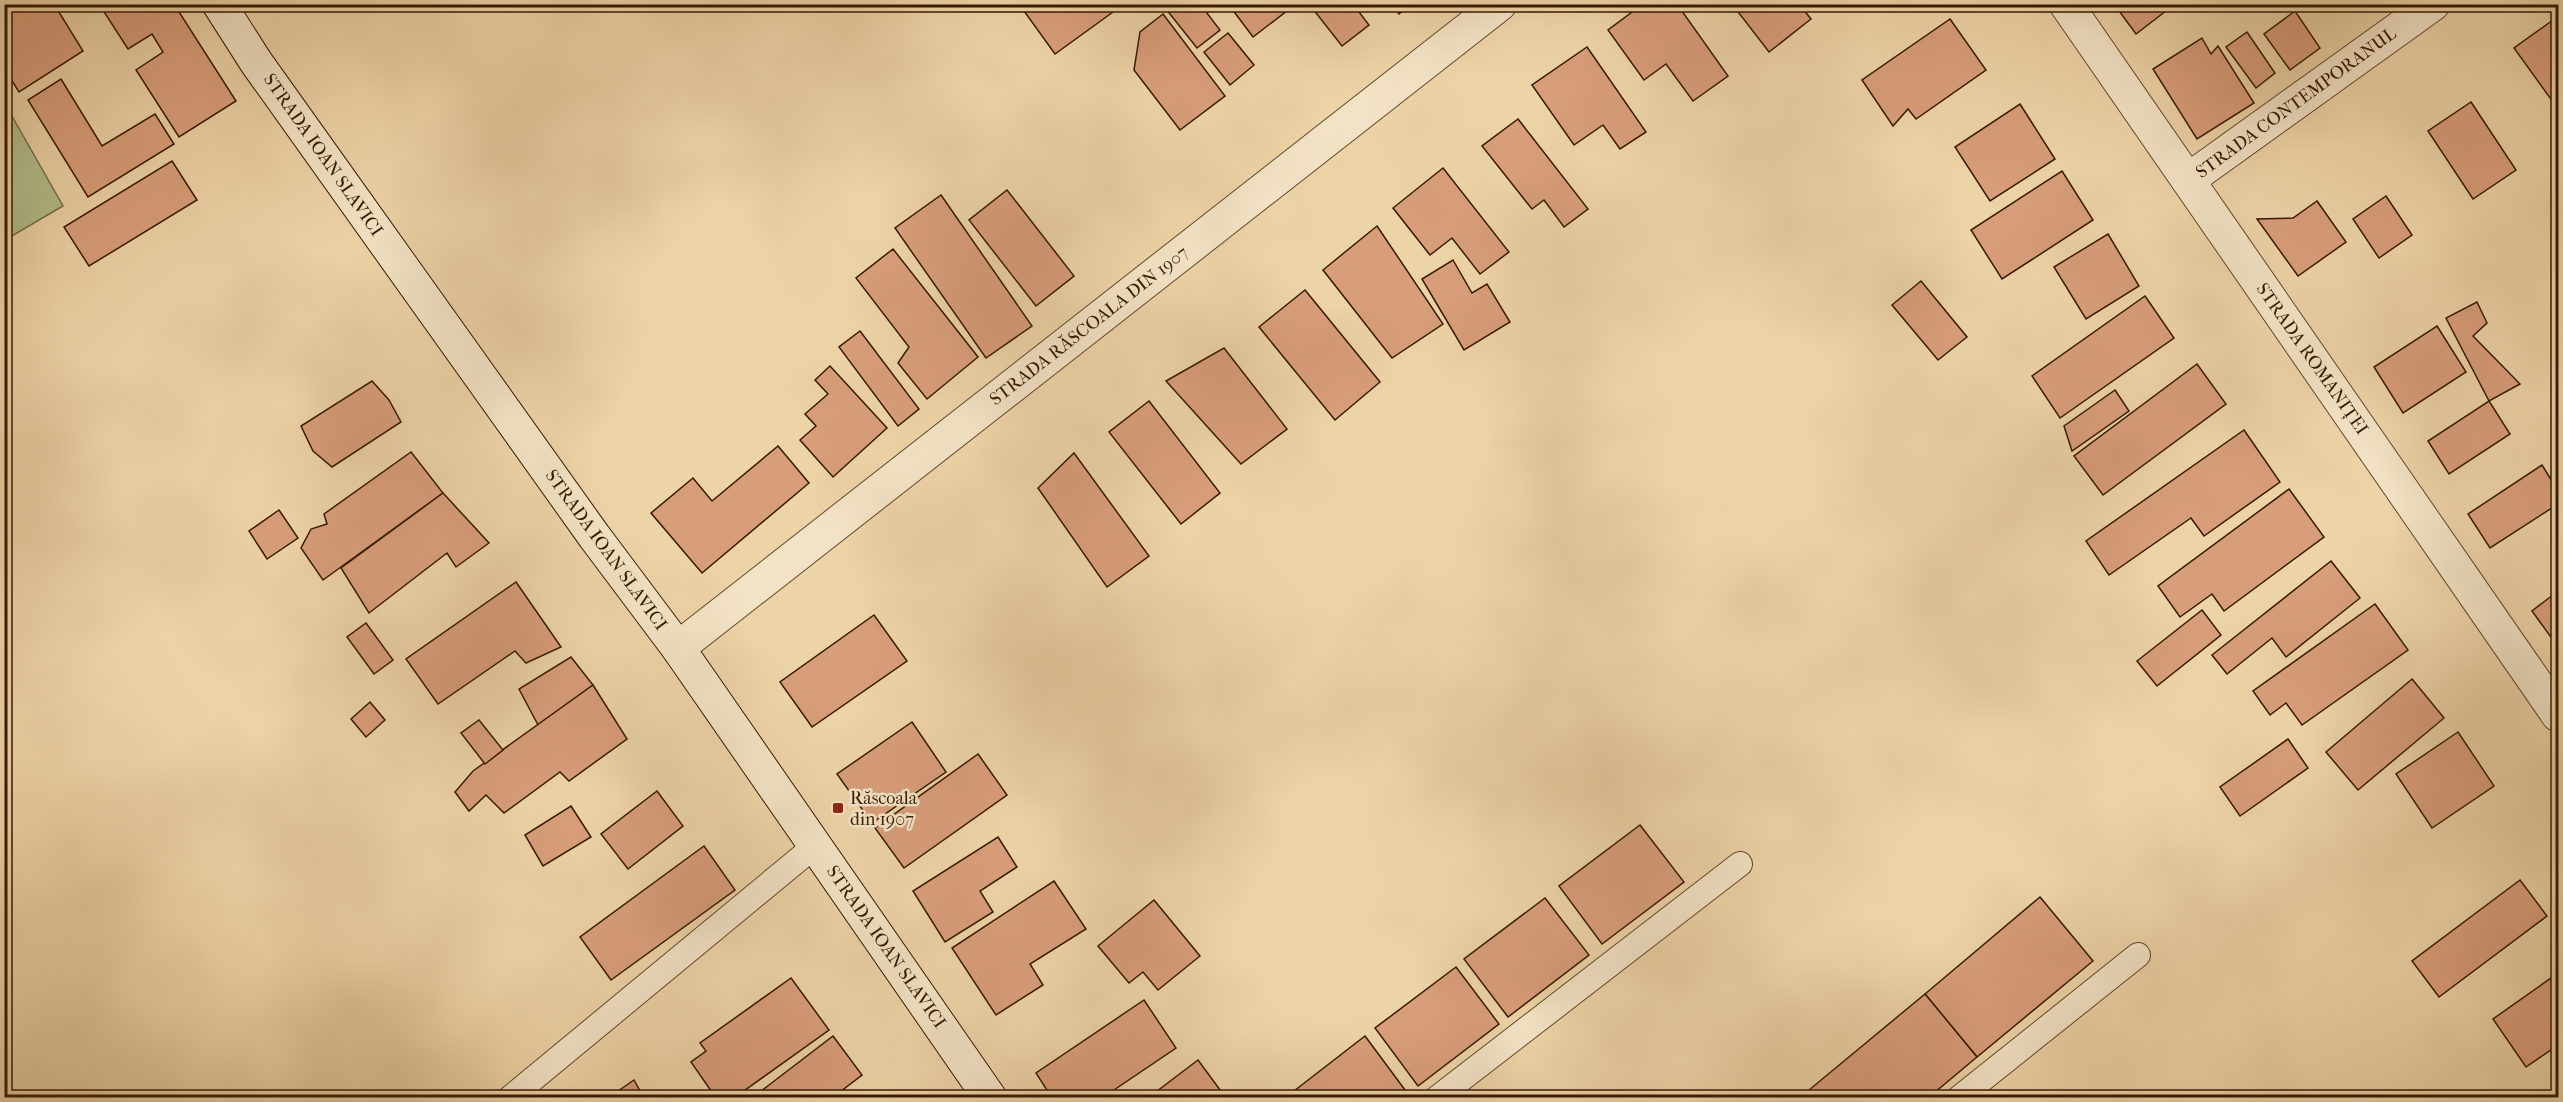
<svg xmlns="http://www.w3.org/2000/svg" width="2563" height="1102" viewBox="0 0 2563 1102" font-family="'IM FELL French Canon',serif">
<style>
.green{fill:#b2be8c;stroke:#746c48;stroke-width:1.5}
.building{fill:#d89e7a;stroke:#371903;stroke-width:1.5}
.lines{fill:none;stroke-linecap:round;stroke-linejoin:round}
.lane-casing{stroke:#64482c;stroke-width:26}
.street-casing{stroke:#64482c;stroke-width:35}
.secondary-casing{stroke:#371903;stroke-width:35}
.lane{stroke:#f3e3c6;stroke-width:24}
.street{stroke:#f3e3c6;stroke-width:33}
.secondary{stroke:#f3e3c6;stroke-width:33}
.poi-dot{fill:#8f2418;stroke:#f3e3c6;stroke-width:2}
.labels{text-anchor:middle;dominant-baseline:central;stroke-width:5;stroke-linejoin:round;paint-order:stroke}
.street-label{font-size:18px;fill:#371903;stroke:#f3e3c6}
.poi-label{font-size:18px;fill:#371903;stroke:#f3e3c6;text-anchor:start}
</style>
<rect width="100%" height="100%" fill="#edd4a7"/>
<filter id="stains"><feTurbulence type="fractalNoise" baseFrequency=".00333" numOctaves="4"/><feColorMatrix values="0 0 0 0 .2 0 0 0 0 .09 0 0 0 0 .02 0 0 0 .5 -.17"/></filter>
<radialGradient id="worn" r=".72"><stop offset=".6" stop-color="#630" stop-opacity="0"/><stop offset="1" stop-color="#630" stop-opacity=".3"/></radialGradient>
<path class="green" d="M4,102L63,206L5,240H4Z"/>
<g class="building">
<path d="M4,4H54L83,51L19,92L4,68Z"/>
<path d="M99,4H174L236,101L179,137L136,70L163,52L152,34L128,49Z"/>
<path d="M1019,4H1124L1055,54Z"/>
<path d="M1162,4H1200L1220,30L1197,48Z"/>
<path d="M1238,4H1296L1253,37L1232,9Z"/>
<path d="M1309,4H1353L1369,25L1342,46Z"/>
<path d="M1391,4H1411L1399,14Z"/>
<path d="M1643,4H1677L1728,76L1693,101L1666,64L1644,80L1608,30Z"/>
<path d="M1732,4H1799L1811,19L1769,52Z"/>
<path d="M2114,4H2175L2136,34Z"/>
<path d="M2295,11L2320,48L2290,70L2264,34Z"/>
<path d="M1163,14L1225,96L1180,130L1134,70L1140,32Z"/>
<path d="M1950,19L1986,70L1916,119L1908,109L1893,126L1862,80Z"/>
<path d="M2553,20L2558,27V109L2514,48Z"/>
<path d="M2247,32L2275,73L2256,88L2226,47Z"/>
<path d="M1228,33L1254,65L1230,85L1204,52Z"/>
<path d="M2202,38L2211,54L2218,46L2254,103L2197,139L2153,69Z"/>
<path d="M1587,47L1646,132L1620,149L1603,125L1574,145L1532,85Z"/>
<path d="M61,79L102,146L155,114L174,144L88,197L28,100Z"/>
<path d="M2471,102L2516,170L2473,199L2428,131Z"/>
<path d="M2020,104L2055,159L1990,201L1955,147Z"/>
<path d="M1518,119L1588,209L1564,227L1544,200L1532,209L1482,146Z"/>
<path d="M172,161L197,200L89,266L64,227Z"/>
<path d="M1443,168L1509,252L1480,274L1452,238L1430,255L1393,208Z"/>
<path d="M2062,171L2093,220L2002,279L1971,230Z"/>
<path d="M1007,190L1074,276L1036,306L969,220Z"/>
<path d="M941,195L1032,326L986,358L895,228Z"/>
<path d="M2386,196L2412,235L2379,258L2353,219Z"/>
<path d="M2317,201L2346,242L2298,276L2257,219L2293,218Z"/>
<path d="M1377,226L1443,324L1392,358L1323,270Z"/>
<path d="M2108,234L2139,286L2086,319L2054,267Z"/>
<path d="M893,249L978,357L927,399L898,363L909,347L856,278Z"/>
<path d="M1453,260L1472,293L1487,284L1510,322L1464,350L1422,279Z"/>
<path d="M1921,281L1967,337L1938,360L1892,305Z"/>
<path d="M1305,290L1380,382L1335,420L1259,327Z"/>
<path d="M2145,296L2174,338L2060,418L2032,376Z"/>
<path d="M2477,302L2487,323L2473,336L2520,384L2489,401L2446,318Z"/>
<path d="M2437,326L2466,372L2403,413L2374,367Z"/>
<path d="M860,331L919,409L898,426L839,347Z"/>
<path d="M1224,348L1287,429L1241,464L1166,381Z"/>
<path d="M2197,364L2226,404L2103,495L2074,456Z"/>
<path d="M830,366L887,428L833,477L800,440L816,426L805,414L828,394L815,380Z"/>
<path d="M372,381L389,400L401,422L332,467L313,451L301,426Z"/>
<path d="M2115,390L2129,411L2072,451L2064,426Z"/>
<path d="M1149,401L1220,493L1181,524L1109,432Z"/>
<path d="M2489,401L2510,434L2449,474L2428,441Z"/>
<path d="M2244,430L2280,482L2204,536L2191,518L2109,575L2086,541Z"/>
<path d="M778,446L809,483L702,573L651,513L693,478L712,501Z"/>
<path d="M411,452L443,493L323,580L301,548L311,529L327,524L324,514Z"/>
<path d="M1074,453L1149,556L1107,587L1038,488Z"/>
<path d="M2542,465L2558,491V504L2490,548L2468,514Z"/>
<path d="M2289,489L2324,537L2224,611L2212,594L2180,617L2158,586Z"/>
<path d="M443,493L489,543L456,567L447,553L369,613L341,568Z"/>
<path d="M279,510L298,538L267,559L249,531Z"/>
<path d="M2331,561L2360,598L2286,657L2272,638L2227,674L2212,655Z"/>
<path d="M516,582L561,647L526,663L515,651L438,704L406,659Z"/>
<path d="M2558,591V647L2532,611Z"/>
<path d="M2375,604L2408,650L2302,725L2286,703L2270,715L2253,691Z"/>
<path d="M2202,610L2221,635L2157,686L2137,661Z"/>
<path d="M874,615L907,661L812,727L780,682Z"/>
<path d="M366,623L393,660L374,674L347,637Z"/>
<path d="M571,657L593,685L538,725L519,689Z"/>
<path d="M2412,679L2444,718L2358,790L2326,752Z"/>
<path d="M593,685L627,739L569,781L560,772L504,813L486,795L469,811L455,792L473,771Z"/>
<path d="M370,702L385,720L366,737L351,719Z"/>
<path d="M479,720L503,750L485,764L461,733Z"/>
<path d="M912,722L946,772L872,823L837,774Z"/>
<path d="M2458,732L2494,786L2432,828L2396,774Z"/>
<path d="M2288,739L2308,768L2240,816L2220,787Z"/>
<path d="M978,754L1007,795L904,868L875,828Z"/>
<path d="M657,791L683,826L628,869L601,834Z"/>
<path d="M571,806L591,837L543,866L525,835Z"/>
<path d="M1640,825L1684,882L1602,944L1559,886Z"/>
<path d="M998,837L1017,867L980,891L993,912L945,942L913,891Z"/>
<path d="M704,846L735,890L611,980L580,937Z"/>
<path d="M2520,880L2547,916L2439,997L2412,961Z"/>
<path d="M1054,881L1086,929L1030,964L1043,985L996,1015L952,948Z"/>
<path d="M2040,897L2093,961L1977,1057L1925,994Z"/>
<path d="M1545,898L1589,955L1508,1017L1464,959Z"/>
<path d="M1154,900L1200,956L1158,990L1143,972L1129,983L1098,946Z"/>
<path d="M1456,967L1499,1024L1418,1086L1375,1028Z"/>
<path d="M2558,973V1045L2526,1067L2493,1019Z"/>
<path d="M791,978L829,1030L734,1098H716L691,1062L706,1051L700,1043Z"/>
<path d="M1925,994L1977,1057L1928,1098H1815L1809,1090Z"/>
<path d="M1144,1000L1176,1048L1102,1098H1052L1036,1073Z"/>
<path d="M833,1036L862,1075L832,1098H752Z"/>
<path d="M1365,1036L1408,1094L1404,1098H1285Z"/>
<path d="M1198,1060L1226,1098H1148Z"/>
<path d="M634,1080L644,1098H608Z"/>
</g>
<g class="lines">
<defs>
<g id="lane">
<path d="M510,1098L816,845"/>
<path d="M1437,1098L1740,864"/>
<path d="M1959,1098L2138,955"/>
</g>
<g id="street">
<path d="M2066,4L2558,715"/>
<path d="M2188,180L2433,4"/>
<path d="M678,648L1500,4"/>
</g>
<path id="secondary" d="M219,4L256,62L594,536L678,648L990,1098"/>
</defs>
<use href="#lane" class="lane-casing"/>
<use href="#street" class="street-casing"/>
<use href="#secondary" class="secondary-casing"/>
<use href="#lane" class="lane"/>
<use href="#street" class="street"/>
<use href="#secondary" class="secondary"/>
</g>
<rect class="poi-dot" x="832" y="802" width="12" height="12" rx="3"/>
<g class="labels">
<g class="street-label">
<text transform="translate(2296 103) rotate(-36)">STRADA CONTEMPORANUL</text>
<text transform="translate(323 155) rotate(55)">STRADA IOAN SLAVICI</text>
<text transform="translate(1089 326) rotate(-38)">STRADA RĂSCOALA DIN 1907</text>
<text transform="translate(2312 359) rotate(55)">STRADA ROMANIȚEI</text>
<text transform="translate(606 550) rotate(54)">STRADA IOAN SLAVICI</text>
<text transform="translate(886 947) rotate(55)">STRADA IOAN SLAVICI</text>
</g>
<g class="poi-label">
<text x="850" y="798">Răscoala<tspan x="850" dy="21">din 1907</tspan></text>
</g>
</g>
<rect width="2563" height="1102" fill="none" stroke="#edd4a7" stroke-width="24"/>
<rect x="6" y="6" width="2551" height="1090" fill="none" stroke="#371903" stroke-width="3"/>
<rect x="12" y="12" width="2539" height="1078" fill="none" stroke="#371903" stroke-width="1.5"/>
<rect width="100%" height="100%" filter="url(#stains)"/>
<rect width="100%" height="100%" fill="url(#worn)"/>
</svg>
